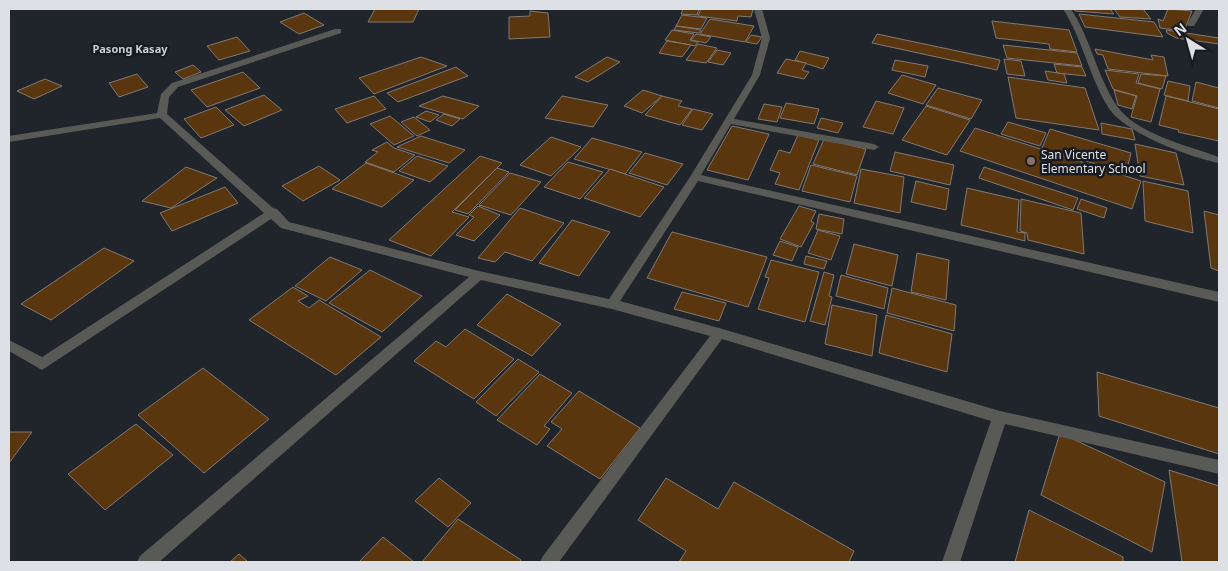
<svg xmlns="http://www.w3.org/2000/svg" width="1228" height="571" viewBox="0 0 1228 571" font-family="'Noto Sans',sans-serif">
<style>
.building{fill:#5a360e;stroke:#817973}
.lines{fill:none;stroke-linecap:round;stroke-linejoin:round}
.minor{fill:#595a56;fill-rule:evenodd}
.education-dot{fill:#8d6e63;stroke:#171b21;stroke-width:2}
.labels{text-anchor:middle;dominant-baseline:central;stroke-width:5;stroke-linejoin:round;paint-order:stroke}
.far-neighbourhood-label{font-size:11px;font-weight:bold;fill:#c9ced7;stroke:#171b21}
.poi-label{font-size:12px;fill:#dde0e5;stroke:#171b21;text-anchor:start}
</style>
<rect width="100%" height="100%" fill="#20242b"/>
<g class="building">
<path d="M375,9H419L413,22H368Z"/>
<path d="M683,9H699L697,15L681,14Z"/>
<path d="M701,9H753L751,17L738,16L737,21L698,16Z"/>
<path d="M1074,9H1110L1114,14L1075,11Z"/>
<path d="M1114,9H1143L1151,19L1120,17Z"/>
<path d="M1168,9L1192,11L1184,31L1160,28L1158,19L1163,21Z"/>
<path d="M530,11L548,13L550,37L509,39V17L530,16Z"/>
<path d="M304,13L324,25L299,34L280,22Z"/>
<path d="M1079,14L1154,22L1163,37L1085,27Z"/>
<path d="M682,15L707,18L701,29L676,26Z"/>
<path d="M710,19L754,26L745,42L700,34Z"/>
<path d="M992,21L1069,30L1077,52L1050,49L1049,44L996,38Z"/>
<path d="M676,26L701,30L699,33L674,30Z"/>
<path d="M672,30L694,34L690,40L698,42L695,46L665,40Z"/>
<path d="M1166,30L1219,38V44L1176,38L1167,33Z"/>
<path d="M696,34L711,37L706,43L691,40Z"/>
<path d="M877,34L1000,60L997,70L872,43Z"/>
<path d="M751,35L762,37L757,44L746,42Z"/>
<path d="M237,37L250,51L219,60L207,46Z"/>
<path d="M667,41L691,45L682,57L659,53Z"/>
<path d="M698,44L717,48L706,63L686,60Z"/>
<path d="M1003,45L1077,53L1082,66L1007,58Z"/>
<path d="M1095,49L1153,60L1151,55L1164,57L1168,76L1108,69L1103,55L1097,54Z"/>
<path d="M717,50L731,53L723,65L708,62Z"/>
<path d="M800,51L829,58L823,69L795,60Z"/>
<path d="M421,57L447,66L374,94L359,78Z"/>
<path d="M607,57L620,62L588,82L575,77Z"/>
<path d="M786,59L806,63L802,70L809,72L804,79L777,73Z"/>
<path d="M1004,59L1021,61L1025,76L1007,74Z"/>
<path d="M895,60L928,66L925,77L892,70Z"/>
<path d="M1054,64L1082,67L1086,76L1057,73Z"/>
<path d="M193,65L201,72L183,79L175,72Z"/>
<path d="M456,67L468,76L398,102L387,93Z"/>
<path d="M1105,70L1139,74L1136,83L1160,89L1151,122L1131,117L1137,96L1113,89Z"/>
<path d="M1045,71L1064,74L1067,83L1048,80Z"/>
<path d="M243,72L260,88L207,107L191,90Z"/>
<path d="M137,74L148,87L119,97L109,83Z"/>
<path d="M1141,74L1166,76L1162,89L1138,83Z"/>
<path d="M902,75L936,85L923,104L888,93Z"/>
<path d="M1008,77L1085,88L1099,130L1016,118Z"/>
<path d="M45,79L62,86L34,99L17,91Z"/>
<path d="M1168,81L1190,86L1188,101L1164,95Z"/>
<path d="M1196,82L1219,88V108L1192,101Z"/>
<path d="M938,88L982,100L971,119L926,105Z"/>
<path d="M643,90L662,96L642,113L624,106Z"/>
<path d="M1114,90L1136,96L1132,109L1118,105Z"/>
<path d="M264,95L282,110L244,126L225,110Z"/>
<path d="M374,96L386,109L347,123L335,109Z"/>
<path d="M443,96L479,106L463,119L419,106Z"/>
<path d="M562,96L608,105L593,127L545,118Z"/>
<path d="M662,96L682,101L678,106L692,109L680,125L645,115Z"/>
<path d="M1166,96L1219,109V141L1178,132L1179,130L1159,125Z"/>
<path d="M876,101L904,108L893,134L863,127Z"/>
<path d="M786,103L819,109L814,124L780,118Z"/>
<path d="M764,104L782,107L777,122L758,119Z"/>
<path d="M926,106L970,120L947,155L902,140Z"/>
<path d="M216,107L234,125L201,138L184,119Z"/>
<path d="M693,109L713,114L702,130L682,125Z"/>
<path d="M426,111L439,115L430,122L416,117Z"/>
<path d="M444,114L460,119L452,126L436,120Z"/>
<path d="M390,116L414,136L394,145L370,124Z"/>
<path d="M414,117L430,130L417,136L401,122Z"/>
<path d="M821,118L843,123L838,133L817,128Z"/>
<path d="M1008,122L1046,133L1040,146L1001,134Z"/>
<path d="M1101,123L1132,129L1135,140L1102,134Z"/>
<path d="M732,126L769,134L748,180L707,170Z"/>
<path d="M975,128L1141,181L1132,209L960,151Z"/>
<path d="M1050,129L1131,153L1126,173L1042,148Z"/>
<path d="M798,135L819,140L799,190L775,184L780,173L770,170L779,150L790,153Z"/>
<path d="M421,136L465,150L449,163L397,147Z"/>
<path d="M551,137L581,147L551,176L520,165Z"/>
<path d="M592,138L642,152L625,174L574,159Z"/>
<path d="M824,139L866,149L857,175L813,164Z"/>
<path d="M387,142L394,148L415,155L394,172L365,162L378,152L372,150Z"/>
<path d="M1135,144L1176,153L1184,185L1140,176Z"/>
<path d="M895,152L954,165L950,185L890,171Z"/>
<path d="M645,153L683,164L667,185L629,173Z"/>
<path d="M417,156L448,166L430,182L399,171Z"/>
<path d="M480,156L502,163L452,212L469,217L431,256L389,240Z"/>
<path d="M568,162L603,172L580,199L544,187Z"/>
<path d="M366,163L414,180L382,207L332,189Z"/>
<path d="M811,165L857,176L850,202L802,191Z"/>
<path d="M319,166L340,180L303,201L282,186Z"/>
<path d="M186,167L217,178L171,208L142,201Z"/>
<path d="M984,167L1078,198L1073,210L979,178Z"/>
<path d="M497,168L509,172L468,214L455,210Z"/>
<path d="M610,169L664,187L640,217L584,198Z"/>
<path d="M861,169L904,177L900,213L854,203Z"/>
<path d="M510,173L541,182L511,215L479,205Z"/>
<path d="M916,181L949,189L946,210L911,202Z"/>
<path d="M1143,181L1188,191L1193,233L1145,221Z"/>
<path d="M225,187L238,203L172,231L160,213Z"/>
<path d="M967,188L1019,200L1017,232L1025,233V241L961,225Z"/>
<path d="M1021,199L1081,213L1084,254L1028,240L1027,233L1020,231Z"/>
<path d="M1081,199L1107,208L1104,218L1077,209Z"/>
<path d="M478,206L500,215L474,241L456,235L474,217L469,215Z"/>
<path d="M799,206L816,211L811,221L814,223L801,247L780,239Z"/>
<path d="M520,208L564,223L532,261L505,252L495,262L478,258Z"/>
<path d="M1204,211L1219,215V271L1211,268Z"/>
<path d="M819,214L844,219L842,234L816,229Z"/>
<path d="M572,220L610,232L579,276L539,263Z"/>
<path d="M818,230L840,236L831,260L808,253Z"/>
<path d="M672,232L767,257L748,307L647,278Z"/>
<path d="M780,241L798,247L792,261L773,255Z"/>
<path d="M854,244L898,255L892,286L846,274Z"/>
<path d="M104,248L134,261L51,320L21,304Z"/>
<path d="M917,253L949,260L946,300L911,292Z"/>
<path d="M806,256L827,261L824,269L804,264Z"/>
<path d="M330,257L362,270L326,301L295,286Z"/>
<path d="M771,260L819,272L805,322L758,309L769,278L765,277Z"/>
<path d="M370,270L422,296L382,332L329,303Z"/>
<path d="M824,272L834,275L829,296L832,297L825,325L810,321Z"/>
<path d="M841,275L888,288L884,309L836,296Z"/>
<path d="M293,287L308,296L298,301L309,308L319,300L381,337L336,375L249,320Z"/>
<path d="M892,288L956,305L954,331L887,313Z"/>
<path d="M682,292L726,303L719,321L674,309Z"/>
<path d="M507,294L561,324L532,356L477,325Z"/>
<path d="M832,305L877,315L872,356L825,344Z"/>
<path d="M886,315L952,334L947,372L879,353Z"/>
<path d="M465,329L514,359L474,399L414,361L436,341L446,347Z"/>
<path d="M518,359L539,372L496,416L476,402Z"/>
<path d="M203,368L269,419L204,473L138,415Z"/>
<path d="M1097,372L1219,408V454L1099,416Z"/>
<path d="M540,374L572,393L544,426L550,429L537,445L497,420Z"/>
<path d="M579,391L640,428L600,479L547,446L562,429L551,422Z"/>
<path d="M136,424L173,455L105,510L68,474Z"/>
<path d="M9,432H32L9,463Z"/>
<path d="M1060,433L1165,482L1152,552L1041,495Z"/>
<path d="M1169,470L1219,486V562H1182Z"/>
<path d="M439,478L471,503L448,527L415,501Z"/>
<path d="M666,478L718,509L734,482L854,551L849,562H679L686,551L638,520Z"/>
<path d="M1029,510L1123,557V562H1015Z"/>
<path d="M458,519L521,560L520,562H422Z"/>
<path d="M383,537L414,562H359Z"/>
<path d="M239,554L248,562H230Z"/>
</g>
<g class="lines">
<g class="minor">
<path d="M754,9H762L770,38L760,75L734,119L874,144L879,147L874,150L731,124L701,175L1219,292V302L698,181L620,301L719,328L1000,411L1219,460V474L1005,424L960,562H942L991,421L722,339L559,562H540L543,556L710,336L612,309L481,280L159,562H137L140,556L469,277L281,228L271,219L42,370L9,351V340L42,357L264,213L160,118L9,142V136L157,113L161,94L172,83L335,29H341V33L178,87L169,97L167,114L273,208L277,209L289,222L479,271L609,299L690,177L752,75L762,38Z"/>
<path d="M1063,9H1071C1091,39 1097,77 1117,106C1136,134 1189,146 1219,157V163C1189,157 1124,133 1108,107C1089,76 1083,40 1063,9Z"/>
<path d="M1196,9H1204L1194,26H1188L1187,24Z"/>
</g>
</g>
<circle class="education-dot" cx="1031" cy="161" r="5"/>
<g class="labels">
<g class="far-neighbourhood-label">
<text x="130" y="48">Pasong Kasay</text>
</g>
<g class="poi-label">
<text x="1041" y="154">San Vicente<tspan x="1041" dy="14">Elementary School</tspan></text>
</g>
</g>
<rect width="1228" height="571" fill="none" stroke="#dde0e5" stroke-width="20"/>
<g transform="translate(1188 40) rotate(323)" stroke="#171b21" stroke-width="4" paint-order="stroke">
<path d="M0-4L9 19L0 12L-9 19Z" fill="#dde0e5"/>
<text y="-8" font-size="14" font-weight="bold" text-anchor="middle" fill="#dde0e5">N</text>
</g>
</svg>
